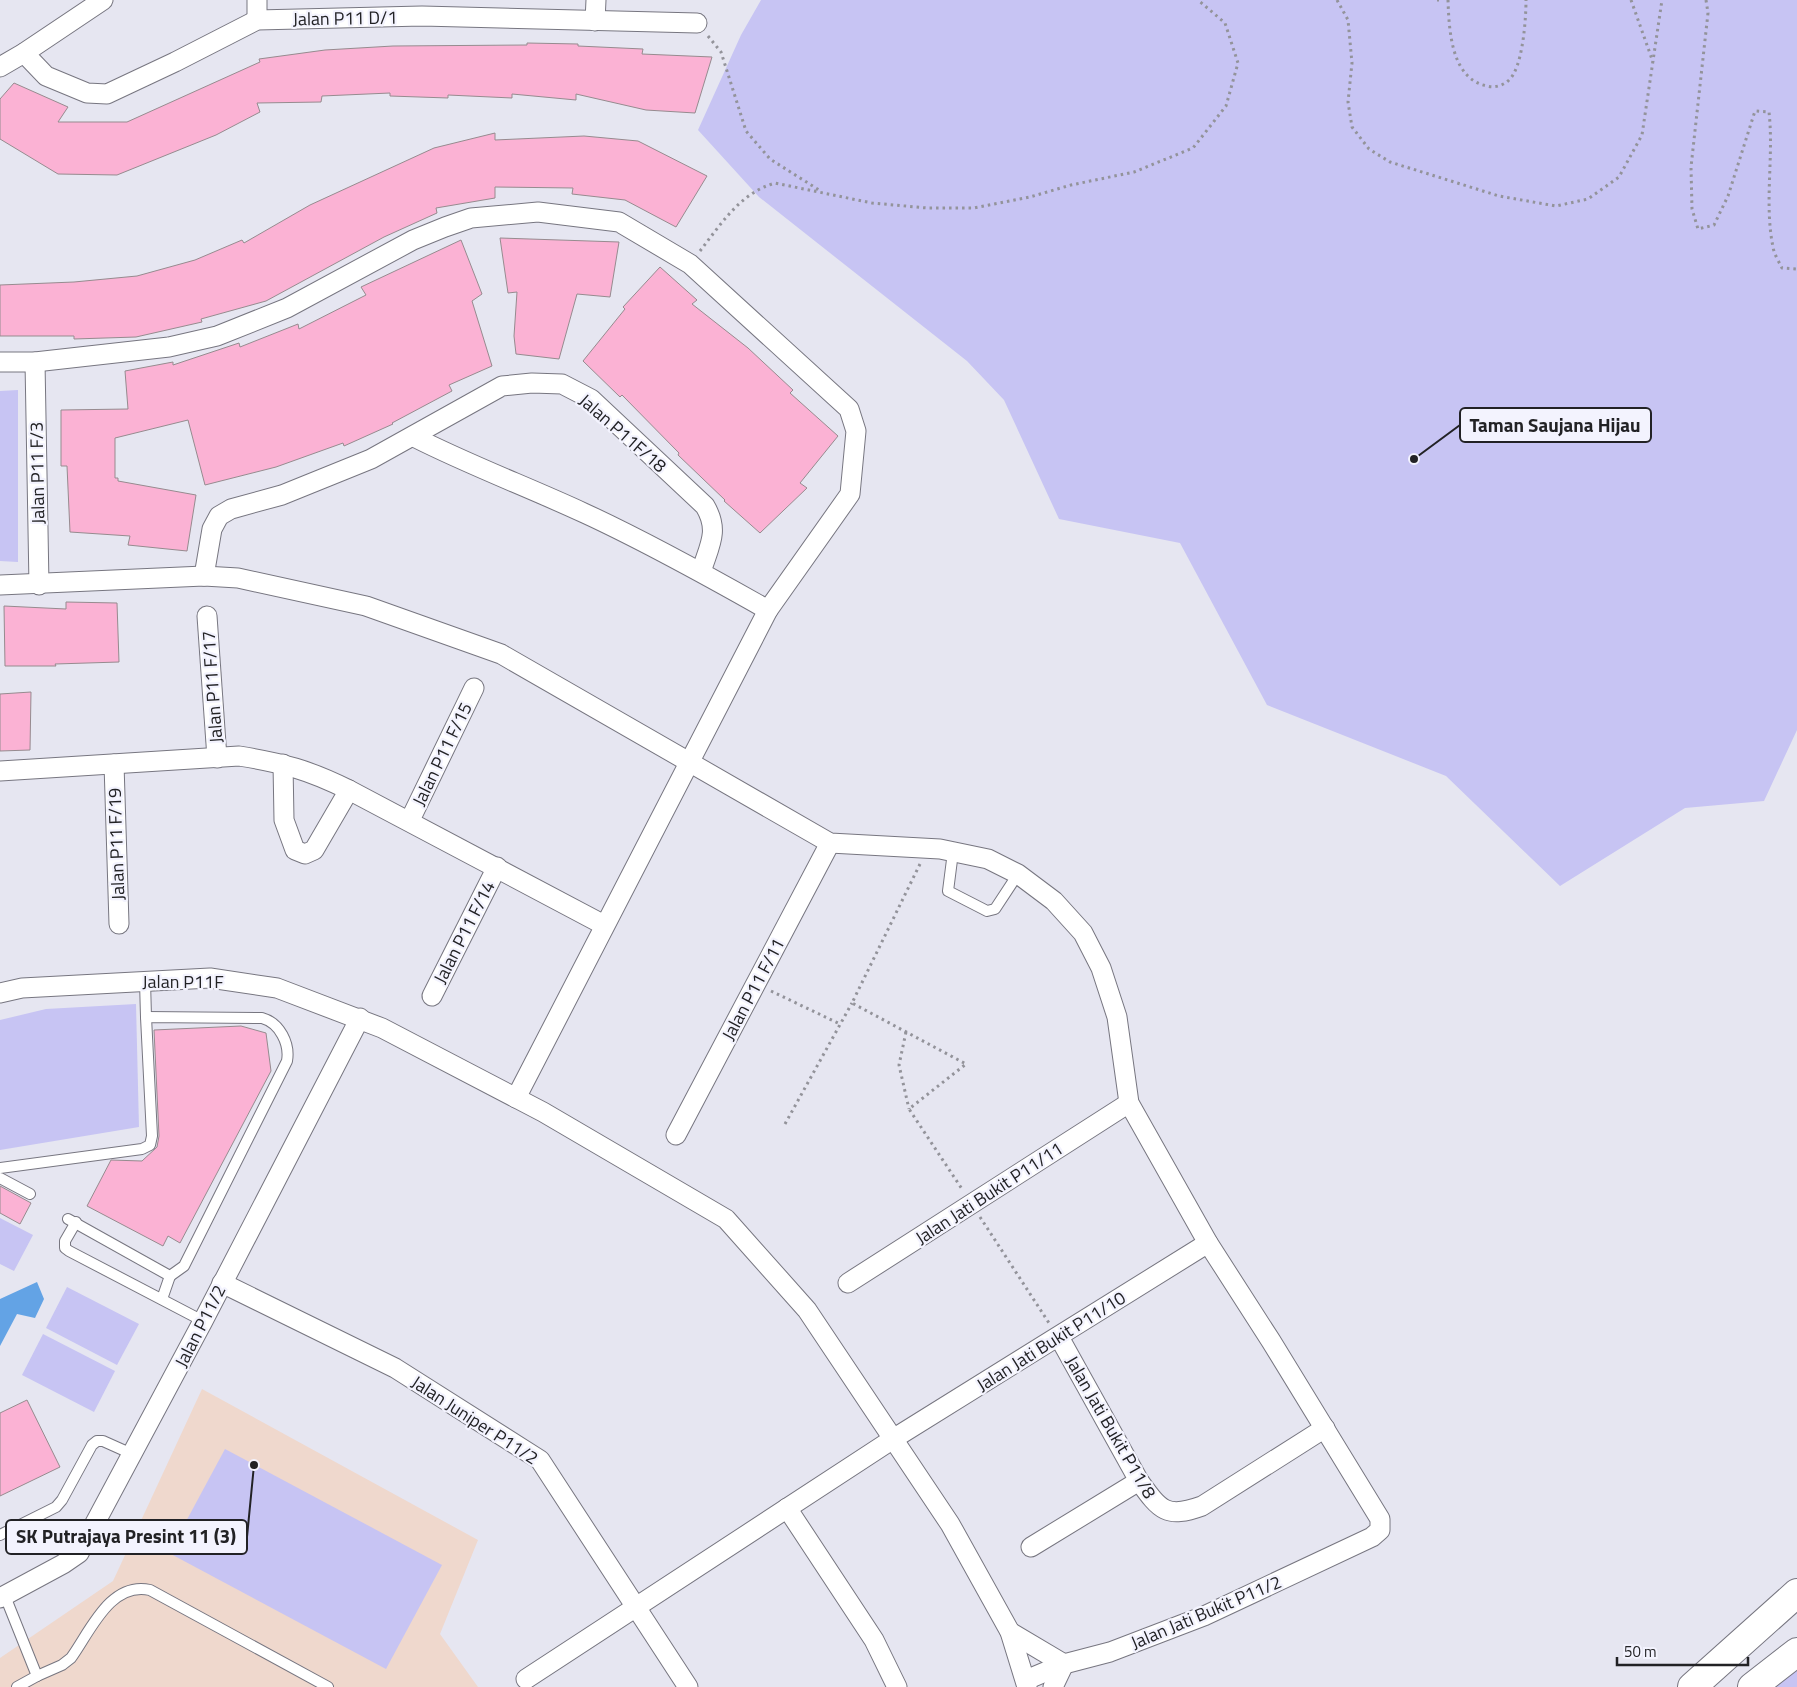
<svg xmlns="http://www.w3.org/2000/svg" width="1797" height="1687" viewBox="0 0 1797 1687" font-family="'Titillium Web',sans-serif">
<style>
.education{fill:#efd8cd}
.green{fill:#c7c4f3}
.water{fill:#63a3e5}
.building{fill:#fbb2d4;stroke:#968b8f}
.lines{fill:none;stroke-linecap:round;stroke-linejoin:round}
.lane-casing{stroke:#777680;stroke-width:12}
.street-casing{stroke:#777680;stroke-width:21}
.secondary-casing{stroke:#777680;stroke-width:30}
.path{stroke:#93939a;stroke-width:3;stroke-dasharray:2.5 4;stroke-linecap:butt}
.lane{stroke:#fff;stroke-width:10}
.street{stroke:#fff;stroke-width:19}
.secondary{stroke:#fff;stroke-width:28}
.labels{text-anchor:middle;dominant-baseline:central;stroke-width:4.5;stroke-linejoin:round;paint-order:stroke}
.street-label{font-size:18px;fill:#222225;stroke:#f3f3fe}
.leader{fill:none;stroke:#222225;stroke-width:2}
.callout-dot{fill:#222225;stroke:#f3f3fe;stroke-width:2}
.callout{fill:#f3f3fe;stroke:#222225;stroke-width:2}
.callout-label{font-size:19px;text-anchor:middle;font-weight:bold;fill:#222225}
</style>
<rect width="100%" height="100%" fill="#e6e6f1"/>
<path class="education" d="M202,1389L478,1540L440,1634L478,1687H0V1658L113,1581Z"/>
<g class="green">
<path d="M761,0H1797V730L1764,801L1685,808L1560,886L1446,776L1267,705L1180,543L1059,519L1004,400L967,361L759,197L698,130L741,35Z"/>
<path d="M18,390V562L0,561V391Z"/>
<path d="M136,1004L139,1127L0,1150V1020L46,1009Z"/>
<path d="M0,1218L33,1235L14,1271L0,1264Z"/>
<path d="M67,1287L139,1324L117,1365L46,1328Z"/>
<path d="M43,1334L115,1371L94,1412L22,1375Z"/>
<path d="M225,1449L442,1565L386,1669L169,1553Z"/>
<path d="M1797,1660V1687H1762Z"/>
</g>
<path class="water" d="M37,1282L44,1299L35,1318L17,1314L0,1346V1299Z"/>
<g class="building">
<path d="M527,43L578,44V46L643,49L642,54L712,57L695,113L646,110L576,94V100L512,94V98L448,95V98L390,96V93L322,96L321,102L257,103L260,112L216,135L117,175L58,174L0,139V99L14,83L68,107L58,122H127L260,62L259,59L325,50L393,46L527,45Z"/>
<path d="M495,133V140L584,136L638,141L707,176L676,227L625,200L572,194L573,188L495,187V198L436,208L437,213L384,237L266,301L201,319L202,322L136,337L74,339V336H0V285L74,282L137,276L195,260L242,240L244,243L310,205L434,148Z"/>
<path d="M500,238L619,242L610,297L577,294L559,359L516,354L514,336L517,292L508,293Z"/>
<path d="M461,240L482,294L472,301L492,366L449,385L452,391L392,423L393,424L344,446L343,443L276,467L205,485L188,420L115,438V478H118V481L196,495L187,551L128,545L130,536L70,532L67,466H61V410L128,409L125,371L173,362V365L239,343L240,347L298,324L299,329L366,295L361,287Z"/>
<path d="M660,267L697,300L692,304L748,348L793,390L790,393L838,436L800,483L807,488L760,533L724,501L725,500L678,455L679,453L622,395L620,397L583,361L625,309L623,307Z"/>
<path d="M66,602L117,603L119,662L55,664L56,666H5L4,606L66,609Z"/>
<path d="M31,692L30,750L0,751V694Z"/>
<path d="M241,1026L266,1033L271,1071L180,1243L168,1236L163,1246L87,1206L111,1160L142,1161L157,1147L159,1136L154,1030Z"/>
<path d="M0,1186L31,1203L20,1224L0,1213Z"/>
<path d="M27,1400L60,1467L0,1496V1413Z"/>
</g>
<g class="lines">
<defs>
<g id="lane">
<path d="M953,852L948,891L987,911L995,909L1018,874"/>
<path d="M145,981L146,1017"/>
<path d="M0,1168L142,1149L150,1145L152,1136L146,1017L262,1018C280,1023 290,1044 287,1061L184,1266L170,1276L68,1219"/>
<path d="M0,1178L30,1194"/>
<path d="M76,1222L65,1241V1248L69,1251L203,1321"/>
<path d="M162,1299L170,1276"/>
<path d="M0,1535L56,1507L62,1500L92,1445L97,1441H103L132,1454"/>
<path d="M5,1596L37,1676L17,1687"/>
<path d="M37,1676L62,1665L71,1658C90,1632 110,1581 150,1590L328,1687"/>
</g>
<g id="street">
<path d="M257,0V20"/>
<path d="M595,21L596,0"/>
<path d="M24,53L46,76L87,93L107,94L175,62L257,20L422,16L697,23"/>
<path d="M0,67L24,53L103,0"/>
<path d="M0,362H35L169,347L217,336L287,308L413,240L445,227L471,218L538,212L619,222L690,264L849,409L856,431L850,494L768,610L516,1098"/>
<path d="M35,362L39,585"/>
<path d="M414,437C469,465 528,487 584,513C647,542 708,576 768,610"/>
<path d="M204,576L212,529L219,516L231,509L282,495L371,459L502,386L532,383L562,384L591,399L705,506C720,531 709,546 701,572"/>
<path d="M0,585L204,576L238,578L366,606L501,654L830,843L940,849L988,859L1018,874L1054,901L1083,933L1101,968L1117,1017L1129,1103L1208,1243L1271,1341L1380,1519V1530L1372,1537L1204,1616L1110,1652L1064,1664L1026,1680"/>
<path d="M207,616L217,758"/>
<path d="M114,764L119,924"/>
<path d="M283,764L284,820L295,850L305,854L314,850L349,790"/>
<path d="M0,771L239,756C283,763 309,770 349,790L604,925"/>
<path d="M410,820L474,688"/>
<path d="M0,993L22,988L210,978L277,988L382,1028L543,1112L726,1219L807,1310L950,1524L1010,1632L1027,1687"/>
<path d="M432,996L497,867"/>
<path d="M676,1135L830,843"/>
<path d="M222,1283L395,1368L540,1460L688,1687"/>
<path d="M848,1283L1129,1103"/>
<path d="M1059,1337L1139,1481C1160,1510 1166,1519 1202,1506L1325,1428"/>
<path d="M787,1508L874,1640L897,1687"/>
<path d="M1031,1547L1139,1481"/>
<path d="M0,1598L63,1564L79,1553L203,1321L360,1018"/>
<path d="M1010,1632L1064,1664L1053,1687"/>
<path d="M526,1679L893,1439L1208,1243"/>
</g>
<g id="secondary">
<path d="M1692,1687L1797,1593"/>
<path d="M1752,1687L1797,1652"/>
</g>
</defs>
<use href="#lane" class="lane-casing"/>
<use href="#street" class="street-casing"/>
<use href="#secondary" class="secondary-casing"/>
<g class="path">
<path d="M1337,0L1348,20L1352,63L1348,102L1352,127L1369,149L1390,162L1499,196L1556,206L1588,199L1619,177L1642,135L1662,0"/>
<path d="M1437,0H1439"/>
<path d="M1448,0C1449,30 1451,79 1487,86C1494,88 1502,86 1508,81C1523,69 1526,18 1526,0"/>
<path d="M1631,0L1653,62"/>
<path d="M1706,0L1708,13L1691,167L1692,209L1698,229L1714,225L1728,196L1755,111L1769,112C1774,157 1764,203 1773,247C1774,254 1779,262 1782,268L1797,269"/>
<path d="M708,36L721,52L746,131L770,159L819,190"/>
<path d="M700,251C721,224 740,193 775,183L872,203L927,208H974L1030,197L1071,185L1134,172L1193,148L1226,106L1238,63L1225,23L1198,0"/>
<path d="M920,864L852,1003L966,1064L909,1109L962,1189"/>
<path d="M771,991L840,1024"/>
<path d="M906,1032L899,1065L909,1109"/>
<path d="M785,1124L852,1003"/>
<path d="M980,1217L1049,1323"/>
</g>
<use href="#lane" class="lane"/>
<use href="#street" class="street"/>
<use href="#secondary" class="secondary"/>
</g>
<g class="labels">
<g class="street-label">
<text transform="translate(345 18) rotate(-1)">Jalan P11 D/1</text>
<text transform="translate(623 433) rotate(41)">Jalan P11F/18</text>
<text transform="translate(37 473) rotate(-91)">Jalan P11 F/3</text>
<text transform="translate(212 687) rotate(-94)">Jalan P11 F/17</text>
<text transform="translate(442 754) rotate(-64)">Jalan P11 F/15</text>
<text transform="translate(116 844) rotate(-92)">Jalan P11 F/19</text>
<text transform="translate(464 932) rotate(-63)">Jalan P11 F/14</text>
<text x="183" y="981">Jalan P11F</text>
<text transform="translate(753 989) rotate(-62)">Jalan P11 F/11</text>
<text transform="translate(989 1193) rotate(-33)">Jalan Jati Bukit P11/11</text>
<text transform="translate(200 1326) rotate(-63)">Jalan P11/2</text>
<text transform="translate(1051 1341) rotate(-32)">Jalan Jati Bukit P11/10</text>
<text transform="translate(475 1420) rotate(33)">Jalan Juniper P11/2</text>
<text transform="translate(1111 1427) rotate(60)">Jalan Jati Bukit P11/8</text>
<text transform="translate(1206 1612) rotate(-23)">Jalan Jati Bukit P11/2</text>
</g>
</g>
<path class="leader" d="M1414 459L1460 425M254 1465L247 1537"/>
<g class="callout-dot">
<circle cx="1414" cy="459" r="5"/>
<circle cx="254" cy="1465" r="5"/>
</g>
<g class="callout">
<rect x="1460" y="408" width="191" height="34" rx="5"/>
<rect x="6" y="1520" width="241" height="34" rx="5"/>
</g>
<g class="callout-label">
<text x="1555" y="432">Taman Saujana Hijau</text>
<text x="126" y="1543">SK Putrajaya Presint 11 (3)</text>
</g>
<path d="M1617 1657v8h131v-8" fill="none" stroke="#222225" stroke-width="2.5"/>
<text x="1624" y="1657" font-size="15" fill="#222225" stroke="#f3f3fe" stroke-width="4" paint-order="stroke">50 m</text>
</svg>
